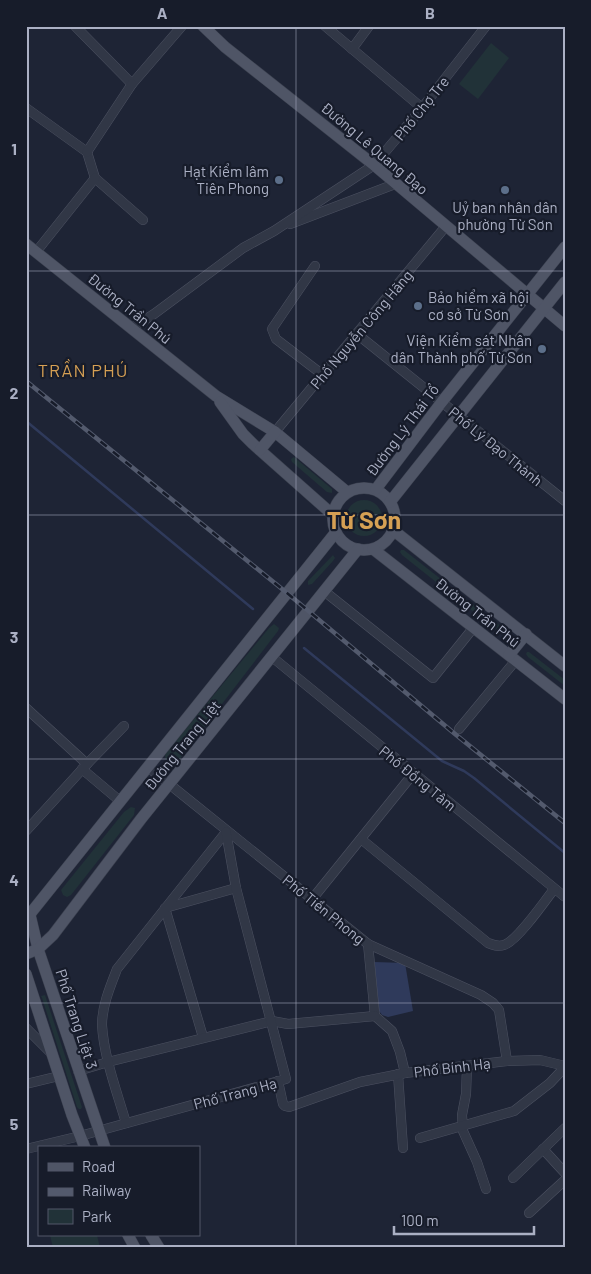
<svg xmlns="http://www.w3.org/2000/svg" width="591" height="1274" viewBox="0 0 591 1274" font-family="Barlow,sans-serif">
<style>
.green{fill:#213238}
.water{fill:#2f3a5b}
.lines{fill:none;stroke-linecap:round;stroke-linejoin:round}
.stream{stroke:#2f3a5b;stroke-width:2.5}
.minor-casing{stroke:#4c5161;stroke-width:10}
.major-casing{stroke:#3b404f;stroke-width:12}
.minor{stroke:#313746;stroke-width:9}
.major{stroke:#4f5566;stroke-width:11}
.rail-casing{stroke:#535a6d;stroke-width:4.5}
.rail{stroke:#171c2a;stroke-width:2.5;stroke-dasharray:8;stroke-linecap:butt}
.grid{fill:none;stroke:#abb0c4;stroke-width:1;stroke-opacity:0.55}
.service-dot{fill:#5c6f8a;stroke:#171c2a;stroke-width:2}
.labels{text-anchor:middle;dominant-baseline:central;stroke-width:4.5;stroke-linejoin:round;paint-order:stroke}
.street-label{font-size:15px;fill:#abb0c4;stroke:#171c2a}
.poi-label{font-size:15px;fill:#abb0c4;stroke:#171c2a;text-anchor:end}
.quarter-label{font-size:18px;letter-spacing:1px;fill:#d6a054;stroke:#171c2a}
.town-label{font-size:25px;font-weight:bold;fill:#d6a054;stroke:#171c2a}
.neatline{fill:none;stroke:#abb0c4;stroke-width:2}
.grid-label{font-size:16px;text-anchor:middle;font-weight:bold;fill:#abb0c4}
</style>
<rect width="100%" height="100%" fill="#1e2435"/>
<g class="green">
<path d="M491,43L509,58L478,99L459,84Z"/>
<path d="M294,457L332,489V493L327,492L292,462L291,459Z"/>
<circle cx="364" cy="518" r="18"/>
<path d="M401,550H404L508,632V636H504L402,555L400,552Z"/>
<path d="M333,555L335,558L333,561L312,584L308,585V581Z"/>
<path d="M274,624L279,628L278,631L179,760L174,764L166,761L165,756L166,753L269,628Z"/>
<path d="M527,652H529L565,680V686L528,657L526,654Z"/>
<path d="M131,807L135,808L134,815L71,895L67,897L63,895L61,890L124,812Z"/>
<path d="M45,995L82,1107L81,1109H79L77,1107L42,998L41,996Z"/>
<path d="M50,1235H97L100,1248H53Z"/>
</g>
<path class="water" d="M374,962L405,963L413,1011L388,1017L382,1015L377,1008Z"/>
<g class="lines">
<g class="stream">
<path d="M26,421L253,609"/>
<path d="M304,648L442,761L464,771L474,778L565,853"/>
</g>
<defs>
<g id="minor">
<path d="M75,26L132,84L182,26"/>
<path d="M325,26L422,108"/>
<path d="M352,49L369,26"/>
<path d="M26,108L87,152"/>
<path d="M87,152L95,178L143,220"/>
<path d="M87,152L132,84"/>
<path d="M290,224L395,184"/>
<path d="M36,252L95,178"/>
<path d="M315,266L272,329L276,339L323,375"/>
<path d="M132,328L154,314L243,248L274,231L374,165L422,108L486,26"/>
<path d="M357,334L565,501"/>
<path d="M275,432L446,226"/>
<path d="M324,591L433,678L474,627"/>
<path d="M272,657L565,897"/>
<path d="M26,708L87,764"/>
<path d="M459,729L516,660"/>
<path d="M148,767L368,944L481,995L493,1003L499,1010L507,1061"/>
<path d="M82,769L120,801"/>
<path d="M26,831L87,764L124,726"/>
<path d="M361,839L488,943C493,945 498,947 504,945C517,941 545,901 554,889"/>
<path d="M313,898L413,774"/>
<path d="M368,944L375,1016"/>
<path d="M375,1016L392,1031L400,1052L405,1073L507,1061L540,1060L565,1066"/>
<path d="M26,1028L50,1052"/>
<path d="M203,1037L165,908L236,888"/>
<path d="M467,1067L466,1094L462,1115L463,1131L477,1162L486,1189"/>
<path d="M78,1071L108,1062L272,1021L288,1024L375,1016"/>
<path d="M398,1074L403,1148"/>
<path d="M278,1081L283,1104L285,1106L289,1107L360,1082L405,1073"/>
<path d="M26,1084L59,1076"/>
<path d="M126,1123C117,1092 104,1058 102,1025C102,1006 110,987 117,969L226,832"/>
<path d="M420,1138L514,1111L550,1083L565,1067"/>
<path d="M26,1149L80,1136L286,1079L236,888L226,832"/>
<path d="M543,1149L565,1173"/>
<path d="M513,1178L565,1128"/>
<path d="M529,1213L565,1180"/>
</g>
<g id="major">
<path d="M203,26L225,47L374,165L565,326"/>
<path d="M26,244L216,396L275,432L347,492"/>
<path d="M220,402L243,434L253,444L333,515"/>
<path d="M260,450L275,432"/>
<circle cx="364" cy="519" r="31"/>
<path d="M376,489L441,403L565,247"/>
<path d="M390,502L565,282"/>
<path d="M393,530L565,666"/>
<path d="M373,549L565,699"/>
<path d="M509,655L526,634"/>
<path d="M30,915L38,949L105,1148"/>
<path d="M26,919L336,532"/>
<path d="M26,954L38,949L53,935L141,819L358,549"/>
<path d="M26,974L72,1115L85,1148"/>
<path d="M128,1235L135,1248"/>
<path d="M151,1235L159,1248"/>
</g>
</defs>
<use href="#minor" class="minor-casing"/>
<use href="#major" class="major-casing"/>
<use href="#minor" class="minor"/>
<use href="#major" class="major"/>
<defs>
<path id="rail" d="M26,381L287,593L455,734L565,823"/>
</defs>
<use href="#rail" class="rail-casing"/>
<use href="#rail" class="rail"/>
</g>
<path class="grid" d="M296,26V1248M26,271H565M26,515H565M26,759H565M26,1003H565"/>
<g class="service-dot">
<circle cx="279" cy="180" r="5"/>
<circle cx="505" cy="190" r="5"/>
<circle cx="418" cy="306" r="5"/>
<circle cx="542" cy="349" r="5"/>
</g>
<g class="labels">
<g class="street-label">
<text transform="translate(421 108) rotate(-51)">Phố Chợ Tre</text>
<text transform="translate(375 148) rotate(40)">Đường Lê Quang Đạo</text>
<text transform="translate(130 308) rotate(39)">Đường Trần Phú</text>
<text transform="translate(361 329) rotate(-50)">Phố Nguyễn Công Hãng</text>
<text transform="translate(402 430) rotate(-53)">Đường Lý Thái Tổ</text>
<text transform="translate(496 446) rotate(39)">Phố Lý Đạo Thành</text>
<text transform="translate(478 612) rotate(38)">Đường Trần Phú</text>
<text transform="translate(182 745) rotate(-51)">Đường Trang Liệt</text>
<text transform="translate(418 778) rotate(39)">Phố Đồng Tâm</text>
<text transform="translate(324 909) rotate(39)">Phố Tiền Phong</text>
<text transform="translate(77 1019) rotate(72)">Phố Trang Liệt 3</text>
<text transform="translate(452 1067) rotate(-7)">Phố Bính Hạ</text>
<text transform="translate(235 1093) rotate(-15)">Phố Trang Hạ</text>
</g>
<g class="poi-label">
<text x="269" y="171">Hạt Kiểm lâm<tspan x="269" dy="17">Tiên Phong</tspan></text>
<text x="505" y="207" text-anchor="middle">Uỷ ban nhân dân<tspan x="505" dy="17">phường Từ Sơn</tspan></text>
<text x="428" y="297" text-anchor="start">Bảo hiểm xã hội<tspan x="428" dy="17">cơ sở Từ Sơn</tspan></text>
<text x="532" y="340">Viện Kiểm sát Nhân<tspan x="532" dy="17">dân Thành phố Từ Sơn</tspan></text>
</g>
<g class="quarter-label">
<text x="83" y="370">TRẦN PHÚ</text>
</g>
<g class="town-label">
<text x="364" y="519">Từ Sơn</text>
</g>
</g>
<rect width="591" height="1274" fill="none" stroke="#171c2a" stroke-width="55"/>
<rect x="38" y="1146" width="162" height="90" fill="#171c2a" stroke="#525768"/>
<rect x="48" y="1163" width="25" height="8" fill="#4f5566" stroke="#525768"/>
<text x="82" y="1172" font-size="15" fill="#abb0c4">Road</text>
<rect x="48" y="1188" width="25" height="8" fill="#535a6d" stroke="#525768"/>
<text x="82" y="1196" font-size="15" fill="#abb0c4">Railway</text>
<rect x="48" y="1209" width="25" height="15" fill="#213238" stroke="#525768"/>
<text x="82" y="1222" font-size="15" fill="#abb0c4">Park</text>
<path d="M394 1226v8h140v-8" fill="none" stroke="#abb0c4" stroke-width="2.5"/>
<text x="401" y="1226" font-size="15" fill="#abb0c4" stroke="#171c2a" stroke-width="4" paint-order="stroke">100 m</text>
<rect x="28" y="28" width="536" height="1218" class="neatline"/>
<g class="grid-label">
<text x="162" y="19">A</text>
<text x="430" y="19">B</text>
<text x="14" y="155">1</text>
<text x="14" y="399">2</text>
<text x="14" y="643">3</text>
<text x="14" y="886">4</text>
<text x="14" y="1130">5</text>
</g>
</svg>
